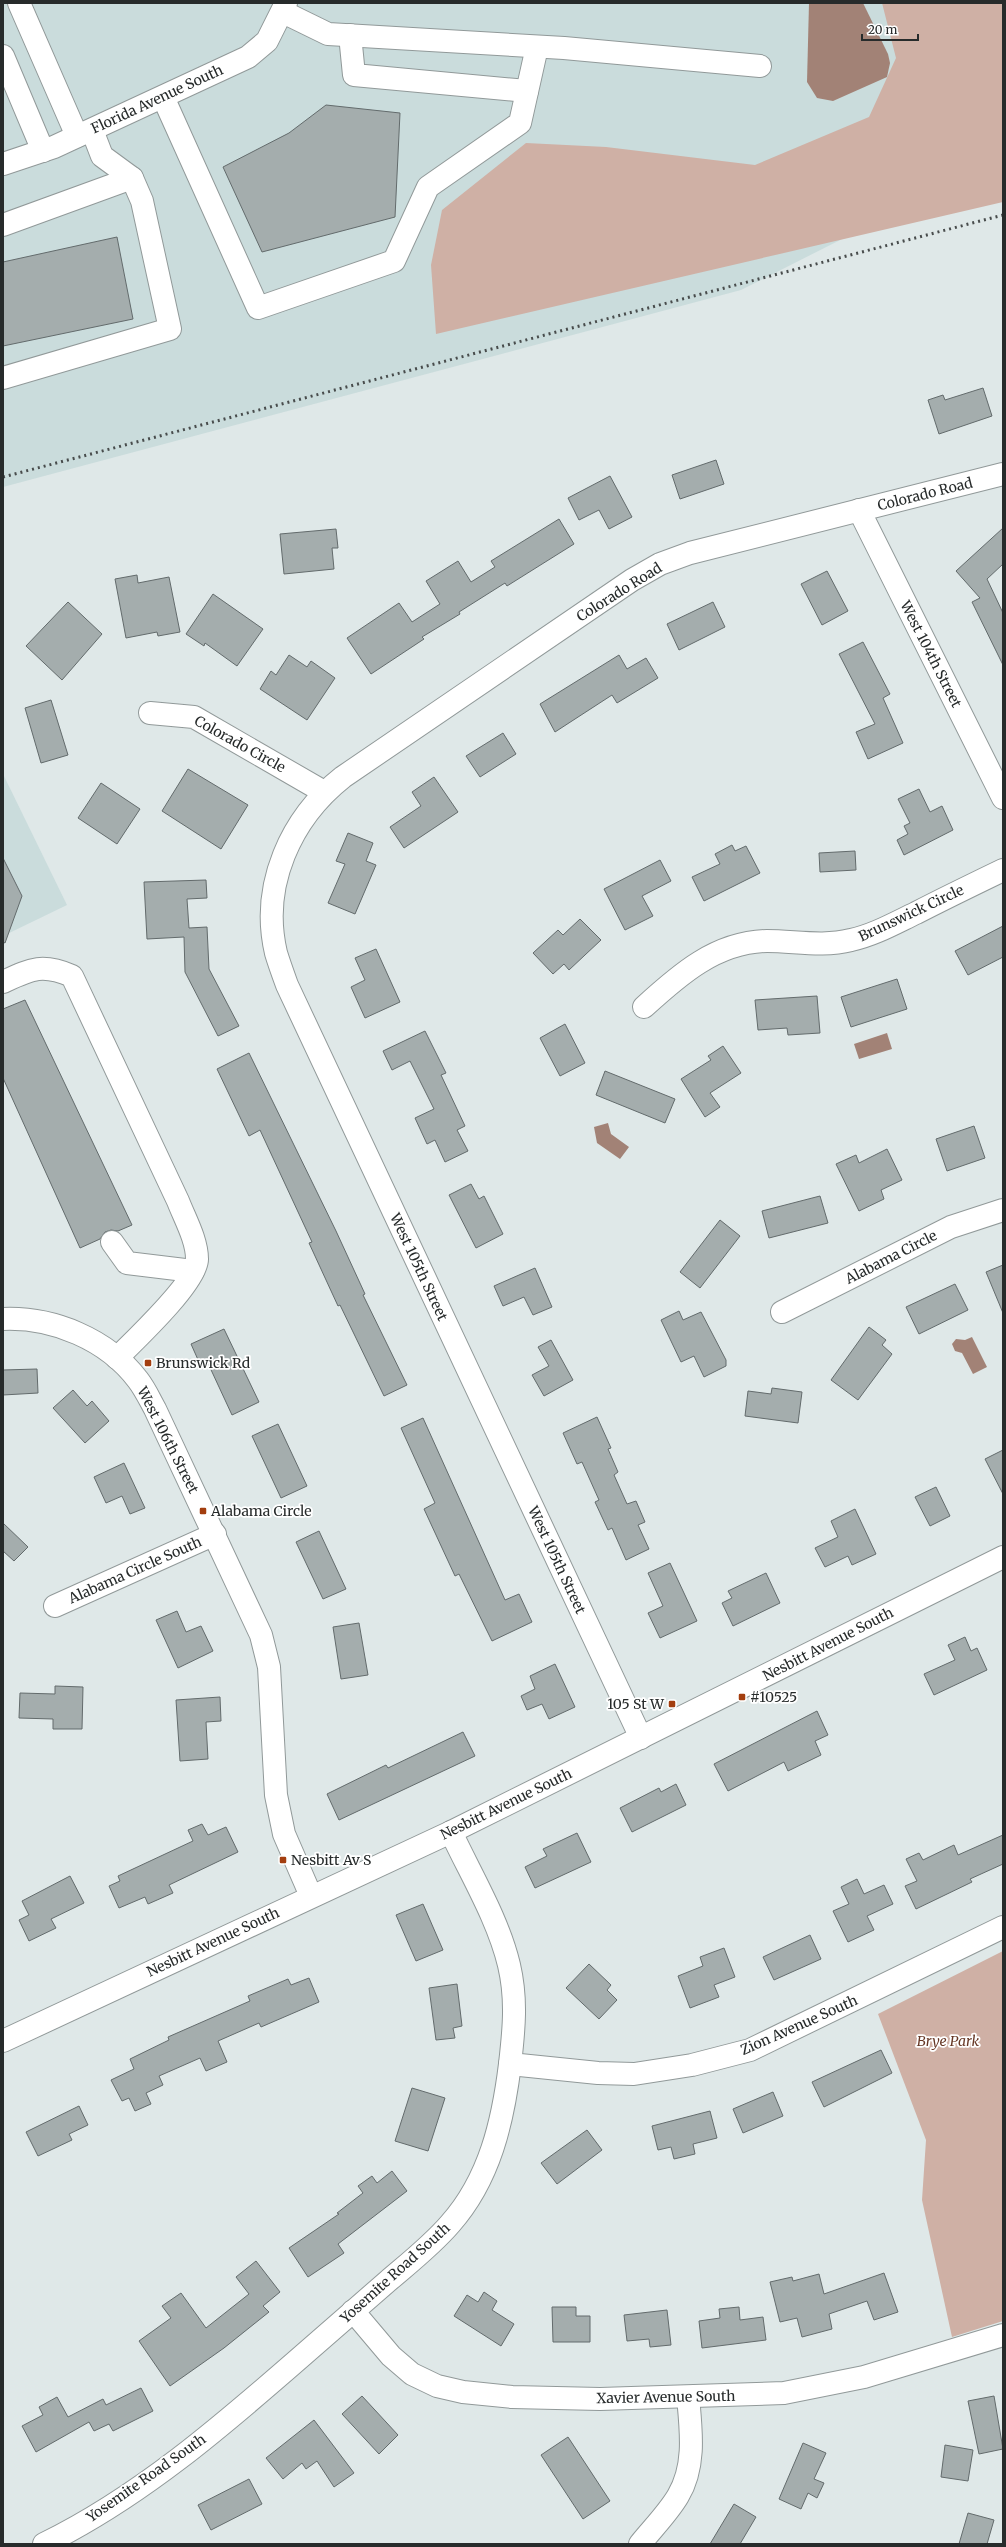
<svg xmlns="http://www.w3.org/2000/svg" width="1006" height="2547" viewBox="0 0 1006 2547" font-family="Merriweather,serif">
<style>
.built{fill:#cadcdc}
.green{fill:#cfb0a5}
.water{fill:#a28276}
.building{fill:#a4adad;stroke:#636b6c}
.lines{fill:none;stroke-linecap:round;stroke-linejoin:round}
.minor-casing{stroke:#919999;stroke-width:24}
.minor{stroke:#fff;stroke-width:22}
.rail{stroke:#484c4c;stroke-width:3;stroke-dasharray:2 4;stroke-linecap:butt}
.poi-dot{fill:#a33e0f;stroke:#fff;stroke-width:1.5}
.labels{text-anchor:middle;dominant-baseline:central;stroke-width:3.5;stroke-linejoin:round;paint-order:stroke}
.street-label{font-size:14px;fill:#272b2b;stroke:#fff}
.poi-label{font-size:14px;fill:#272b2b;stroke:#fff;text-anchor:start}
.park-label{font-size:14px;font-style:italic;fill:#663725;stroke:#fff}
</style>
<rect width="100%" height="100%" fill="#dfe8e8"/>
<g class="built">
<path d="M3,3H900L924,123L866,227L741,290L3,487Z"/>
<path d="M3,774L67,905L3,936Z"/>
</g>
<g class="green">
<path d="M882,3H1003V202L436,334L431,265L442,210L526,143L606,147L755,165L869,117L896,58Z"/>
<path d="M1003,1951V2321L952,2337L922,2200L926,2140L878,2014Z"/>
</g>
<g class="water">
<path d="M809,3H863L888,54L890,63L887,77L833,101L817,98L807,82Z"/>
<path d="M887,1033L892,1049L859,1059L854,1044Z"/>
<path d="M608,1123L611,1134L629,1147L620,1159L597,1143L594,1127Z"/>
<path d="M972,1337L987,1367L973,1374L962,1353L955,1351L952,1344L956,1339L965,1340Z"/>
</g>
<g class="building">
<path d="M326,105L400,113L395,217L262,252L223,167L289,133Z"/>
<path d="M117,237L133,319L3,346V262Z"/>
<path d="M983,388L992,416L939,434L928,400L943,395L945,400Z"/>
<path d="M716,460L724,484L680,499L672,475Z"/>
<path d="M610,476L632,517L609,529L599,510L579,520L568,498Z"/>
<path d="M559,519L574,544L507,586L505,583L459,612L460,614L422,637L424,639L371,674L347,638L399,603L412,622L440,604L426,581L458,561L471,582L495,567L491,561Z"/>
<path d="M1003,528V564L987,579L1003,613V665L972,602L980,598L956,571Z"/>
<path d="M336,529L338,548H332L334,569L284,574L280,534Z"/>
<path d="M827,571L848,611L822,625L801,584Z"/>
<path d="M137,575L138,583L169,577L180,632L158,636L157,632L126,638L115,579Z"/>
<path d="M213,594L263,629L237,666L205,643L204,646L186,634Z"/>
<path d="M68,602L102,634L62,680L26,646Z"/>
<path d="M713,602L725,627L679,650L667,624Z"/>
<path d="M863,642L890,694L883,698L903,743L868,759L856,732L875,724L839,654Z"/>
<path d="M289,655L307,667L311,661L335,678L307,720L260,689L271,671L276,675Z"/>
<path d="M619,655L627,669L646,658L658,678L617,703L612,695L555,732L540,704Z"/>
<path d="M51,700L68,755L41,763L25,708Z"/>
<path d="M503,733L516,754L480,777L466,756Z"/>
<path d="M188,769L248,805L221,849L162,811Z"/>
<path d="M434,777L458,812L404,848L390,827L421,806L412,792Z"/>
<path d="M101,783L140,809L117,844L78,818Z"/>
<path d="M919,789L930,812L942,806L953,830L904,855L897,840L908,834L904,826L910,823L898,799Z"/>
<path d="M348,833L373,843L366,861L376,865L355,914L328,903L345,864L336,861Z"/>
<path d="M732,845L735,851L746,846L760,873L704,901L692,877L720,864L715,854Z"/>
<path d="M855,851L856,870L820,872L819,853Z"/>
<path d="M3,858L22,896L5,943L3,942Z"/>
<path d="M660,860L671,881L642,896L653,916L625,930L604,889Z"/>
<path d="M206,880L207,898L187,899L189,928L207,927L209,969L239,1026L218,1036L185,972L184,937L147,939L144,882Z"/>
<path d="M580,919L601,940L569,970L564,964L553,974L533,953L558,930L563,935Z"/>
<path d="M1003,926V957L968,975L955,951Z"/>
<path d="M376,949L400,1002L365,1018L351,987L365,980L355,958Z"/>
<path d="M897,979L907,1009L851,1027L841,997Z"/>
<path d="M817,996L820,1033L788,1035L787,1028L758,1030L755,1000Z"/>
<path d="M25,1000L132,1225L118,1231L111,1230L105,1232L100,1239L80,1248L3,1078V1009Z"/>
<path d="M565,1024L585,1063L560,1076L540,1038Z"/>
<path d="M425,1031L446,1073L441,1075L465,1126L457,1130L468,1151L445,1162L435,1140L427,1144L415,1118L434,1109L410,1061L392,1070L383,1051Z"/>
<path d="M723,1046L741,1073L710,1093L720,1107L705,1117L681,1079L711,1060L708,1056Z"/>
<path d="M249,1053L336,1231L365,1294L363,1295L407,1385L384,1396L340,1305L338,1306L309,1243L312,1242L260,1130L249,1136L217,1069Z"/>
<path d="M605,1071L675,1099L665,1123L596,1095Z"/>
<path d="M974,1126L985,1158L947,1171L936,1139Z"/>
<path d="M887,1149L902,1180L881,1190L884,1199L859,1211L836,1164L856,1155L859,1163Z"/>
<path d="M471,1184L479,1199L484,1196L503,1234L476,1248L449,1195Z"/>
<path d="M820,1196L828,1223L769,1238L762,1211Z"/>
<path d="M720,1220L740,1236L700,1288L680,1272Z"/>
<path d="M1003,1265V1313L986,1272Z"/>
<path d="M535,1268L552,1307L533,1315L524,1297L503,1306L494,1286Z"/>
<path d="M955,1284L968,1310L919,1334L906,1307Z"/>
<path d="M679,1311L683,1320L701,1312L726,1360V1366L704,1377L694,1356L681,1362L661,1320Z"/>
<path d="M869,1327L886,1340L882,1345L892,1354L858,1400L831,1380Z"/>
<path d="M224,1329L259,1402L232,1415L206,1359L199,1362L191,1344Z"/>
<path d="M551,1340L573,1380L544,1396L532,1375L549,1366L538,1347Z"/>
<path d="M37,1369L38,1393L3,1395V1370Z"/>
<path d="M772,1388L802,1392L798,1423L745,1416L748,1391L771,1394Z"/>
<path d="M73,1390L87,1406L92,1401L109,1421L85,1443L53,1408Z"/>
<path d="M597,1417L611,1448L608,1449L618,1472L614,1475L627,1504L636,1501L645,1522L638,1525L649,1549L626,1560L612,1528L608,1530L595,1502L599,1500L582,1462L577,1464L563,1433Z"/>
<path d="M423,1418L505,1600L519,1594L532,1622L492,1641L459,1574L455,1576L424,1509L435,1503L401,1428Z"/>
<path d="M278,1424L307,1486L281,1498L252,1436Z"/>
<path d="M1003,1450V1494L985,1459Z"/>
<path d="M124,1463L145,1508L130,1514L122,1496L106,1503L94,1477Z"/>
<path d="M936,1487L950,1516L930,1526L915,1497Z"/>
<path d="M855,1509L876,1554L852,1565L848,1556L825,1567L815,1548L838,1537L831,1521Z"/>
<path d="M3,1523L28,1547L14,1561L3,1551Z"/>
<path d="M319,1531L346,1589L323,1599L296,1542Z"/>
<path d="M670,1563L697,1621L660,1638L648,1613L663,1606L648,1573Z"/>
<path d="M766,1573L780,1603L733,1626L722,1603L732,1598L728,1591Z"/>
<path d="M177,1611L186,1632L201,1626L213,1651L178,1668L156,1620Z"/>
<path d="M359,1623L368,1675L341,1679L333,1627Z"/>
<path d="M965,1637L971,1651L977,1648L987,1670L934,1695L924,1674L955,1660L948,1645Z"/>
<path d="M555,1664L575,1707L549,1719L542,1704L527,1710L521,1696L535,1689L530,1676Z"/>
<path d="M55,1686L83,1687L82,1729H53V1719L19,1718L20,1693L55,1694Z"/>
<path d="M220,1697L221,1721L206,1722L208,1759L180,1761L176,1700Z"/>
<path d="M817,1711L828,1735L815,1741L821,1755L788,1771L784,1762L728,1791L714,1764Z"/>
<path d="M463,1732L475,1756L339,1820L327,1794L386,1765L388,1768Z"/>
<path d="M676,1784L686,1805L632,1832L620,1808L659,1788L661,1792Z"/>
<path d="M202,1824L208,1835L226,1827L238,1852L169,1885L173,1893L148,1904L145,1897L119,1908L109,1886L120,1881L118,1876L193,1841L188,1830Z"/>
<path d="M577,1833L591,1862L535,1888L525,1867L547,1856L543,1849Z"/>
<path d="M1003,1835V1864L970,1879L972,1882L916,1909L905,1886L917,1881L906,1859L919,1853L923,1860L954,1845L958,1855Z"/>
<path d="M70,1876L84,1903L51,1919L56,1928L29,1941L19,1920L29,1915L22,1901Z"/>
<path d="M857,1879L864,1894L884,1885L893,1904L867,1916L874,1930L848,1942L833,1911L849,1904L841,1887Z"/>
<path d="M423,1904L443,1950L416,1961L396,1915Z"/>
<path d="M810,1935L821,1959L774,1980L763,1957Z"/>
<path d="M724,1948L735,1977L714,1985L719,1997L690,2008L678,1976L703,1966L700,1957Z"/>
<path d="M589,1964L611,1985L607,1990L617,2000L599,2019L566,1988Z"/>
<path d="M309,1978L319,2002L261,2027L259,2023L218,2041L227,2062L206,2071L200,2058L159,2076L163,2085L146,2093L151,2104L135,2111L129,2098L122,2101L111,2080L134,2069L130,2059L169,2040L168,2037L250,2001L248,1996L288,1979L291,1985Z"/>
<path d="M457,1984L462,2026L453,2028L455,2038L436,2040L429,1988Z"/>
<path d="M881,2050L892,2073L824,2107L812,2082Z"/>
<path d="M412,2088L445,2098L428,2151L395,2141Z"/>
<path d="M773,2092L783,2116L743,2133L733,2109Z"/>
<path d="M79,2106L88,2125L69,2134L72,2140L38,2156L26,2132Z"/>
<path d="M710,2111L717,2138L693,2144L695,2154L674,2159L671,2147L658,2150L652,2126Z"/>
<path d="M587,2130L602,2150L557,2184L541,2163Z"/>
<path d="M392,2171L407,2191L338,2244L344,2253L308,2277L289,2248L339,2214L337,2213L363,2193L358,2186L372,2176L377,2183Z"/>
<path d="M256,2261L280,2292L263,2306L269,2312L224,2348L170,2386L139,2341L171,2318L162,2306L181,2293L206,2328L249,2294L236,2277Z"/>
<path d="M884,2273L898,2312L874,2320L867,2301L829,2314L832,2329L802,2337L797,2318L780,2322L770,2282L792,2277L793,2281L819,2274L824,2294Z"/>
<path d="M484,2292L497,2301L492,2310L514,2324L501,2346L454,2316L467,2295L478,2302Z"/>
<path d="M552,2307H576V2316H590V2342H553Z"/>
<path d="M739,2307L740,2320L763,2317L766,2340L702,2348L699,2321L720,2318L719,2309Z"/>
<path d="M667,2310L671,2345L650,2347L649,2339L627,2341L624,2315Z"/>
<path d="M141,2388L153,2411L113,2431L109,2424L94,2431L89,2422L36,2452L22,2426L43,2415L39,2407L57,2397L68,2417L103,2399L106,2405Z"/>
<path d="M362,2396L398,2435L379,2454L342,2414Z"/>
<path d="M994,2396L1003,2449L979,2454L968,2401Z"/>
<path d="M314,2420L354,2473L334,2487L317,2461L306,2469L302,2463L283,2479L266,2458Z"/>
<path d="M568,2437L610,2501L583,2519L541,2455Z"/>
<path d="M803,2443L826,2453L814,2479L824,2483L817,2498L808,2493L801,2509L779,2499Z"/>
<path d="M945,2445L973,2450L968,2481L941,2477Z"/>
<path d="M249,2479L262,2504L211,2530L198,2505Z"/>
<path d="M734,2504L756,2517L740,2544H710Z"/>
<path d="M968,2513L994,2520L987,2544H959Z"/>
</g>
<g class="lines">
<defs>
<g id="minor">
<path d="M19,3L77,136"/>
<path d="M283,12L328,34L564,48L760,66"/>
<path d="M350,35L354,75L527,91"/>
<path d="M3,56L43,151"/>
<path d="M163,97L258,308L394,261L428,187L520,123L537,47"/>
<path d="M3,164L54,147L248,57L267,41L286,3"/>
<path d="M3,225L132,178"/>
<path d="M3,378L170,329L142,201L132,178L102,156L92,130"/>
<path d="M859,510L1003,798"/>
<path d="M150,713L194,717L324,792"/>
<path d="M3,982C31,969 42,963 72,976L178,1201C185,1219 197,1240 197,1259C198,1281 134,1341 117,1358"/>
<path d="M644,1007C679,975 716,942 767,941C795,941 823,947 851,940C874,935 895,923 916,913C945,898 974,884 1003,870"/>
<path d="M112,1242L127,1263L193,1271"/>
<path d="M782,1312L951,1227L1003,1210"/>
<path d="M3,1319C53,1317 107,1339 138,1380C145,1389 150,1400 155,1409L261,1635L269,1667L276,1795L284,1834L311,1896"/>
<path d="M55,1606L215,1534"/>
<path d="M641,1738L287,985C283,974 279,963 276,953C260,885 291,818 343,777L632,580L660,564L690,553L1003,474"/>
<path d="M3,2041L451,1832L1003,1557"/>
<path d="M510,2064L598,2073L634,2074L692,2065L750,2050L1003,1927"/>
<path d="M353,2311L391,2356L412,2374L437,2386L463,2392L512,2397L600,2399L784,2393L864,2377L1003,2335"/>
<path d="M44,2544C140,2497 223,2425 302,2356C331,2331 359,2306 388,2281C409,2263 432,2245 450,2224C490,2179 503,2121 510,2064C514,2029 517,1999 509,1965C498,1919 471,1875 451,1832"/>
<path d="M640,2544C652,2529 668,2513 678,2496C696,2466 691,2430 688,2397"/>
</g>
</defs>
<use href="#minor" class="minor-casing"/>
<use href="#minor" class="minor"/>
<path class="rail" d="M3,477L1003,215"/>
</g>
<g class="poi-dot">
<rect x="144" y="1359" width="8" height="8" rx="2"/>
<rect x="199" y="1507" width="8" height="8" rx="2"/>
<rect x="738" y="1693" width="8" height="8" rx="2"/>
<rect x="668" y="1700" width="8" height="8" rx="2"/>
<rect x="279" y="1856" width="8" height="8" rx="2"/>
</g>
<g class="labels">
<g class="street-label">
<text transform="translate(157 99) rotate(-25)">Florida Avenue South</text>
<text transform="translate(925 494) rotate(-14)">Colorado Road</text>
<text transform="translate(619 592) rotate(-32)">Colorado Road</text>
<text transform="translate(931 654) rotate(63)">West 104th Street</text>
<text transform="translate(240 744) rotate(29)">Colorado Circle</text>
<text transform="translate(911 913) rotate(-25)">Brunswick Circle</text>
<text transform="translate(891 1257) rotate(-27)">Alabama Circle</text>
<text transform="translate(419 1267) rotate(65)">West 105th Street</text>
<text transform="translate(168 1440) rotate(63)">West 106th Street</text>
<text transform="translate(557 1560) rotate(65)">West 105th Street</text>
<text transform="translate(135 1570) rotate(-24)">Alabama Circle South</text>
<text transform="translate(828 1644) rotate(-27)">Nesbitt Avenue South</text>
<text transform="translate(506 1804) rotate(-26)">Nesbitt Avenue South</text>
<text transform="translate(213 1942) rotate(-25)">Nesbitt Avenue South</text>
<text transform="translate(799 2025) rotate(-24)">Zion Avenue South</text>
<text transform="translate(395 2273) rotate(-42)">Yosemite Road South</text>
<text transform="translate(666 2397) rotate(-1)">Xavier Avenue South</text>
<text transform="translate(146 2478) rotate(-35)">Yosemite Road South</text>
</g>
<g class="poi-label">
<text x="156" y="1363">Brunswick Rd</text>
<text x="211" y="1511">Alabama Circle</text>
<text x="750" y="1697">#10525</text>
<text x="664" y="1704" text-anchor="end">105 St W</text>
<text x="291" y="1860">Nesbitt Av S</text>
</g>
<g class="park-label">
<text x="948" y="2041">Brye Park</text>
</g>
</g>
<rect width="1006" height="2547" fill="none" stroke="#272b2b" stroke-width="8"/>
<path d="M862 34v6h56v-6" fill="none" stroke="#272b2b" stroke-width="2"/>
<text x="868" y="34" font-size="12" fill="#272b2b" stroke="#ffffff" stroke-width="3" paint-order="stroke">20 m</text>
</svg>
